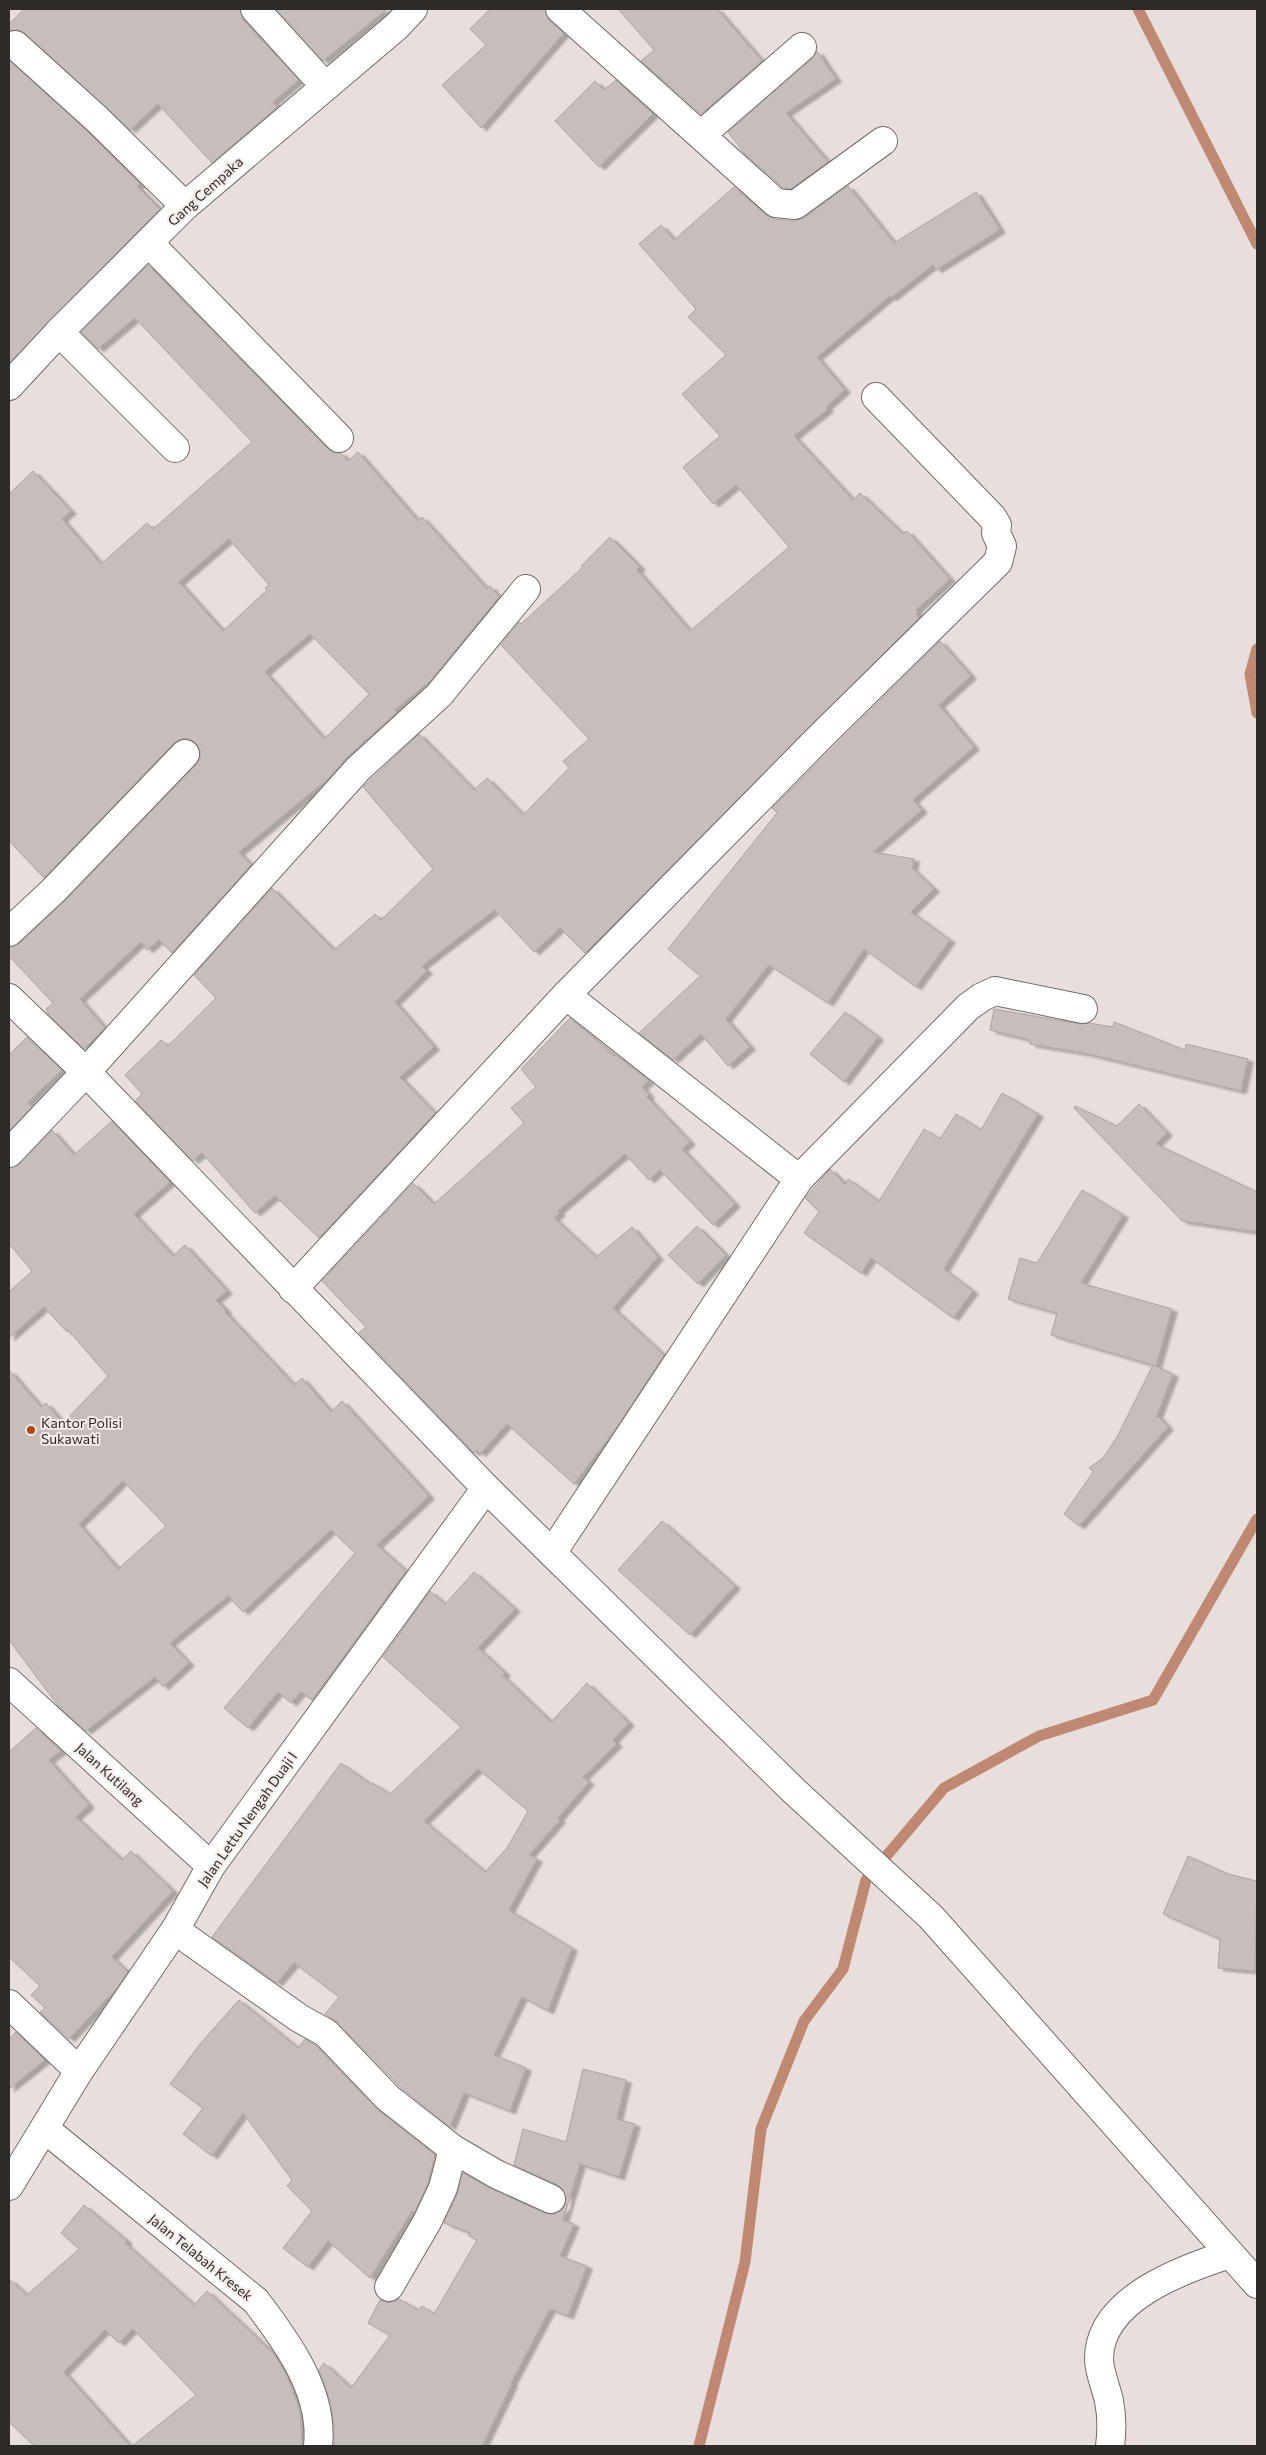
<svg xmlns="http://www.w3.org/2000/svg" width="1266" height="2455" viewBox="0 0 1266 2455" font-family="Commissioner,sans-serif">
<style>
.lines{fill:none;stroke-linecap:round;stroke-linejoin:round}
.stream{stroke:#bf8873;stroke-width:11}
.building{fill:#c7bebb;stroke:#aca4a1;fill-rule:evenodd;filter:url(#shadow)}
.minor-casing{stroke:#736c69;stroke-width:30}
.minor{stroke:#fff;stroke-width:28}
.poi-dot{fill:#ad471b;stroke:#f5ece9;stroke-width:2}
.labels{text-anchor:middle;dominant-baseline:central;stroke-width:4;stroke-linejoin:round;paint-order:stroke}
.street-label{font-size:14px;fill:#2d2a28;stroke:#f5ece9}
.poi-label{font-size:14px;fill:#2d2a28;stroke:#f5ece9;text-anchor:start}
</style>
<defs>
<filter id="shadow"><feDropShadow dx="5.5" dy="3" stdDeviation="1" flood-color="#0004"/></filter>
</defs>
<rect width="100%" height="100%" fill="#e8dfdc"/>
<g class="lines">
<g class="stream">
<path d="M1138,9L1257,244"/>
<path d="M1257,649L1250,674L1257,713"/>
<path d="M699,2446L745,2262L761,2129L804,2021L843,1969L866,1880L944,1788L1039,1736L1153,1700L1257,1519"/>
</g>
</g>
<g class="building">
<path d="M24,9H240L243,20L299,80L273,102L277,107L212,163L158,104L130,130L25,33L18,30L9,31V24Z"/>
<path d="M276,9H387L323,61Z"/>
<path d="M490,9H545L549,20L564,33L481,128L442,85L486,45L470,29Z"/>
<path d="M618,9H717L762,61L701,114L641,61L654,50Z"/>
<path d="M817,51L836,79L786,113L828,162L791,189L783,188L744,153L728,132L812,59Z"/>
<path d="M9,60L87,131L140,184L137,186L160,209L9,363Z"/>
<path d="M616,80L653,114L599,167L555,121L595,81L604,90Z"/>
<path d="M848,186L894,243L976,192L1000,230L936,270L933,265L891,298L890,296L817,357L845,390L826,407L828,409L794,436L853,500L860,493L903,534L907,531L950,579L916,610L918,612L916,614L919,618L585,953L560,928L534,952L495,910L422,966L427,971L395,1002L434,1047L400,1077L435,1113L319,1238L275,1196L255,1213L202,1153L193,1161L135,1101L142,1094L125,1075L161,1040L168,1046L216,998L194,975L272,888L334,950L375,914L381,920L433,869L363,787L419,734L474,790L487,778L523,815L569,768L563,761L589,739L501,645L519,622L521,624L583,567L581,566L610,537L640,567L637,570L690,631L789,547L736,485L713,504L683,467L720,436L682,394L726,355L688,317L696,309L639,244L661,225L674,240L734,187L766,215L774,219L793,221L804,218Z"/>
<path d="M148,265L328,449L334,453H341L348,461L358,452L418,521L422,517L487,589L490,586L499,597L430,681L395,710L397,712L347,757L329,778L239,852L251,865L172,953L159,940L147,950L141,942L80,999L105,1028L84,1049L49,1015L46,1009L53,1003L9,956V947L20,943L65,901L196,765L200,758V750L196,743L189,739H181L174,743L44,878L9,841V494L33,471L71,511L62,519L101,564L147,523L153,529L252,442L135,318L98,349L81,332ZM229,539L269,585L265,588L267,590L223,631L179,582ZM310,634L369,694L324,739L265,672Z"/>
<path d="M940,641L971,676L939,705L974,747L913,800L922,810L873,852L914,859L912,868L934,889L911,912L950,940L916,987L864,949L828,1003L769,965L726,1019L750,1047L728,1066L701,1034L673,1060L639,1033L700,976L668,949L777,813L772,808Z"/>
<path d="M994,1009L1080,1024L1089,1023L1113,1027L1114,1022L1185,1050L1186,1044L1248,1059L1241,1091L1084,1053L1030,1044V1040L990,1030Z"/>
<path d="M845,1012L878,1037L844,1082L810,1054Z"/>
<path d="M570,1018L615,1056L616,1055L649,1081L642,1087L649,1095L647,1097L690,1142L682,1149L735,1204L713,1225L660,1170L649,1180L625,1154L558,1211L560,1213L554,1218L596,1257L632,1227L658,1257L613,1308L664,1355L617,1427L574,1484L507,1424L480,1454L477,1450L474,1453L359,1333L366,1327L322,1281L413,1183L434,1204L524,1123L511,1108L536,1087L521,1069Z"/>
<path d="M27,1037L62,1070L28,1102L32,1107L9,1131V1055Z"/>
<path d="M1002,1093L1038,1114L944,1269L973,1291L953,1318L871,1258L861,1273L804,1233L819,1212L805,1198L830,1169L845,1184L848,1179L879,1201L924,1129L940,1139L956,1114L981,1130Z"/>
<path d="M1139,1104L1167,1133L1156,1144L1257,1192V1232L1182,1221L1074,1108L1075,1106L1117,1126Z"/>
<path d="M112,1121L170,1182L134,1214L173,1256L185,1245L227,1291L216,1300L226,1310L225,1312L294,1385L302,1378L331,1412L342,1401L429,1496L377,1545L406,1571L312,1700L301,1692L291,1703L278,1692L248,1728L224,1708L355,1553L331,1530L243,1612L228,1596L170,1643L189,1663L163,1687L155,1677L86,1731L59,1707L9,1640V1370L41,1407L46,1403L63,1423L108,1376L68,1330L67,1332L44,1307L9,1338V1292L32,1271L9,1244V1168L20,1164L52,1130L74,1155ZM123,1481L166,1526L118,1569L79,1524Z"/>
<path d="M1082,1190L1123,1215L1081,1283L1172,1309L1156,1366L1051,1335L1057,1313L1008,1299L1020,1258L1037,1263Z"/>
<path d="M697,1226L726,1255L698,1284L668,1255Z"/>
<path d="M1153,1365L1173,1374L1156,1418L1158,1416L1168,1427L1079,1526L1064,1514L1093,1472L1089,1468L1103,1458L1117,1437Z"/>
<path d="M662,1521L735,1586L690,1635L618,1570Z"/>
<path d="M474,1572L515,1609L478,1648L505,1673L502,1675L551,1722L587,1683L629,1723L613,1740L617,1744L583,1777L589,1782L558,1818L560,1820L529,1855L537,1859L509,1910L572,1948L548,2011L522,1997L494,2055L526,2068L510,2111L464,2093L450,2127L399,2086L337,2022L325,2014L339,1997L294,1963L277,1983L212,1937L341,1763L372,1785L373,1783L390,1794L461,1727L383,1657L430,1591L445,1604ZM478,1769L528,1811L507,1848L485,1872L424,1821Z"/>
<path d="M36,1728L61,1751L49,1760L89,1805L76,1817L122,1860L131,1851L173,1891L112,1957L128,1972L117,1988L69,2039L40,2012L45,2008L31,1995L40,1986L9,1957V1752Z"/>
<path d="M1188,1856L1228,1874L1257,1881L1255,1971L1218,1968L1220,1939L1163,1914Z"/>
<path d="M239,2000L298,2048L305,2039L316,2046L377,2109L435,2155L428,2183L415,2212L412,2211L370,2278L328,2241L308,2267L283,2248L312,2211L287,2186L292,2180L243,2113L212,2156L183,2134L203,2108L170,2084L200,2044Z"/>
<path d="M16,2032L45,2060L9,2089V2039Z"/>
<path d="M583,2069L626,2080L617,2119L635,2124L619,2177L580,2164L563,2220L574,2224L560,2256L587,2266L568,2316L550,2309L511,2383L512,2384L482,2446H334V2426L331,2404L319,2370L324,2363L351,2388L390,2335L368,2323L380,2300L389,2303L399,2299L419,2310L422,2306L434,2314L477,2240L469,2236L470,2233L444,2223L457,2194L463,2173L489,2188L545,2213L553,2214L560,2211L565,2206L566,2197L563,2190L558,2185L514,2165L523,2129L566,2142Z"/>
<path d="M84,2205L127,2241L125,2243L194,2305L207,2291L274,2354L287,2376L300,2410L302,2446H132L196,2395L133,2329L119,2343L105,2330L64,2372L130,2446H34L9,2422V2279L27,2295L79,2249L61,2233Z"/>
</g>
<g class="lines">
<defs>
<g id="minor">
<path d="M255,9L325,86"/>
<path d="M560,9L776,203L795,205L883,141"/>
<path d="M15,45L98,120L185,206"/>
<path d="M701,135L802,47"/>
<path d="M149,243L339,438"/>
<path d="M59,332L175,448"/>
<path d="M9,386L59,332L185,206L397,26L413,9"/>
<path d="M9,932L54,890L185,754"/>
<path d="M566,995L799,1179"/>
<path d="M9,998L86,1072L486,1488L793,1790L931,1917L1257,2284"/>
<path d="M9,1153L86,1072L358,769L439,695L526,589"/>
<path d="M293,1289L566,995L821,736L998,562L1002,546L996,533L997,525L992,517L876,397"/>
<path d="M552,1553L799,1179L968,1007L982,997L995,991L1083,1009"/>
<path d="M9,1682L211,1866"/>
<path d="M175,1930L299,2018L326,2033L388,2098L453,2149L496,2174L551,2199"/>
<path d="M9,2004L79,2071"/>
<path d="M45,2129L256,2301C287,2342 324,2392 318,2446"/>
<path d="M9,2186L79,2071L175,1930L211,1866L486,1488"/>
<path d="M389,2287L427,2222L443,2188L453,2149"/>
<path d="M1110,2446C1112,2431 1112,2416 1109,2401C1106,2387 1100,2375 1099,2360C1098,2299 1183,2269 1230,2254"/>
</g>
</defs>
<use href="#minor" class="minor-casing"/>
<use href="#minor" class="minor"/>
</g>
<circle class="poi-dot" cx="31" cy="1430" r="5"/>
<g class="labels">
<g class="street-label">
<text transform="translate(205 191) rotate(-42)">Gang Cempaka</text>
<text transform="translate(110 1774) rotate(42)">Jalan Kutilang</text>
<text transform="translate(247 1819) rotate(-55)">Jalan Lettu Nengah Duaji I</text>
<text transform="translate(201 2257) rotate(39)">Jalan Telabah Kresek</text>
</g>
<g class="poi-label">
<text x="41" y="1422">Kantor Polisi<tspan x="41" dy="16">Sukawati</tspan></text>
</g>
</g>
<rect width="1266" height="2455" fill="none" stroke="#2d2a28" stroke-width="20"/>
</svg>
